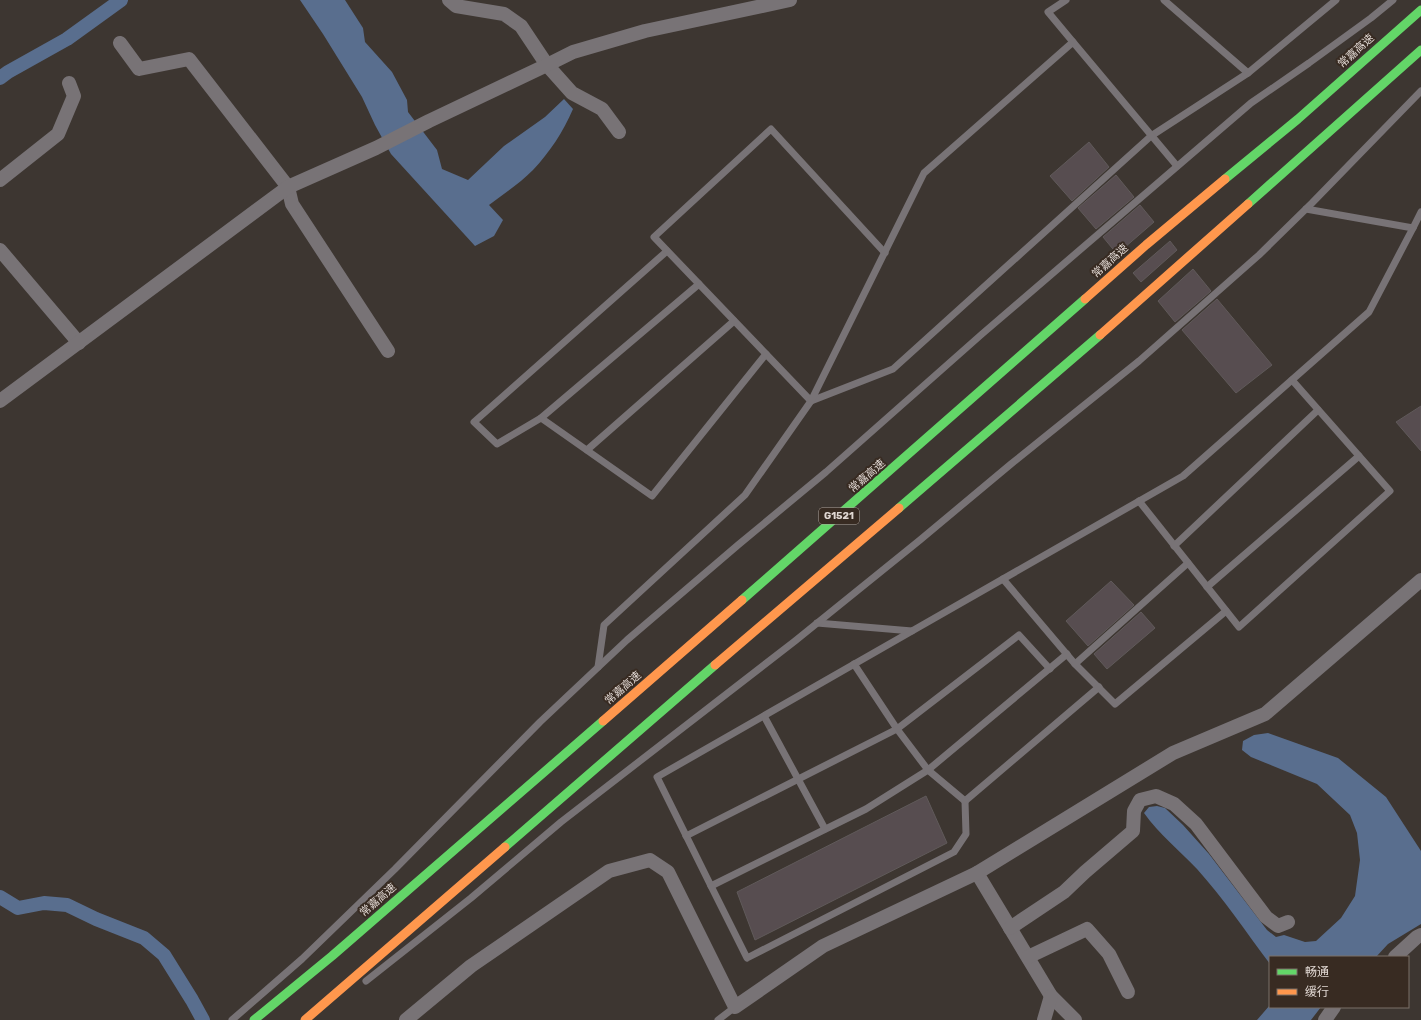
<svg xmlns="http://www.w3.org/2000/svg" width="1421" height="1020" viewBox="0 0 1421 1020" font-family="Rubik,'Noto Sans SC',sans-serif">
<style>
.water{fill:#596e8e}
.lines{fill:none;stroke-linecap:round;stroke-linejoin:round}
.canal{stroke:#596e8e;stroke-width:14}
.building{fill:#574d50;stroke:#605a5a}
.lane{stroke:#787376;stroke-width:7}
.street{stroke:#787376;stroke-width:14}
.fast{stroke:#63d668;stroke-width:9}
.slow{stroke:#ff974d;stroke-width:9}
.labels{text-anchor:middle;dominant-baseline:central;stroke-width:4;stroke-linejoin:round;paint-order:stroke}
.shield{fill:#382b22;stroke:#aea39d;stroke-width:1}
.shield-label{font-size:10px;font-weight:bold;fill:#e0d7d2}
.street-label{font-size:11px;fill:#e0d7d2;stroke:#382b22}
</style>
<rect width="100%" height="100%" fill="#3d3631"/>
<g class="water">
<path d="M300,0H345L363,28L365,42L392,72L407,100L408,112L437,150L442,169L468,180L504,146L545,117L564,99L573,109C563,132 550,152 533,170C520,183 504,194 489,205L503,220L494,236L475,246L391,154L375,125L362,97L323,34Z"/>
<path d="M1268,733L1338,758L1386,797L1421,851V924L1388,944L1376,957H1270V964C1246,932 1224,899 1197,869C1179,850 1159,834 1144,813L1149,807L1157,806L1165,808L1183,825L1209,854L1267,930L1276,937L1284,935L1305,942L1316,941L1341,918L1355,896L1360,860L1357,833L1350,815L1317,784L1251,757L1242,750L1243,741L1254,735Z"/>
<path d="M1270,1005V1007H1321L1311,1020H1257Z"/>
</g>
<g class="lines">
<g class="canal">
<path d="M0,78L8,72L67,39L121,0"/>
<path d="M0,897L18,908L44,903L67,905L96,919L144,938L164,955L192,1000L203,1020"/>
</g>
</g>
<g class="building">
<path d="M1089,142L1109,167L1072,201L1050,176Z"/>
<path d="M1116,175L1134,197L1096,229L1078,208Z"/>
<path d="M1140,205L1154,222L1117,254L1103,237Z"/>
<path d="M1170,241L1177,250L1141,282L1133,273Z"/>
<path d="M1193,269L1211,291L1175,322L1158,301Z"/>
<path d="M1217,299L1272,365L1236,393L1182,330Z"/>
<path d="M1421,406V451L1396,422Z"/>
<path d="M1111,581L1134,605L1088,646L1066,621Z"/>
<path d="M1141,612L1155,628L1107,669L1094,654Z"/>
<path d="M926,796L947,843L755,940L737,892Z"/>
</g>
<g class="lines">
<g class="lane">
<path d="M1066,0L1048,12L1073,42"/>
<path d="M1164,0L1248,73"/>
<path d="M1306,209L1413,228L1421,212"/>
<path d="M667,251L474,422L497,444L541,418L652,496L766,354"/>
<path d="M885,253L771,129L654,237L811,401L893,369L1151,136L1248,73L1336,0"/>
<path d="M541,418L699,284"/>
<path d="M587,450L734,321"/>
<path d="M1139,501L1239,627L1390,491L1292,380"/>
<path d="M1174,546L1318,410"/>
<path d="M1003,579L1075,664L1115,704L1226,611"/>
<path d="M1207,587L1359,456"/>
<path d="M817,623L912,631L1183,476L1369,312L1413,228"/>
<path d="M912,631L657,777L711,886L866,809L928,770L1067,654"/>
<path d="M854,664L897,729L928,770L965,801L1099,687"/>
<path d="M1075,664L1188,563"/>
<path d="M598,667L604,625L745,495L811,401L924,173L1073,42L1177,166"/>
<path d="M764,716L825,829"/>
<path d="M686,836L897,729L1019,635L1050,669"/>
<path d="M711,886L747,958L954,852L966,834L965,801"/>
<path d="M366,981L471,898L561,822L795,641L920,540L1011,464L1139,361L1259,255L1312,203L1421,91"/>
<path d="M232,1020L302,959L395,869L540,722L627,640L738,545L826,472L982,334L1251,103L1309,63L1371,18L1393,0"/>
<path d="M718,1020L735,1007"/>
</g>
<g class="street">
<path d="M449,0L456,6L504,14L521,26L547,65L572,93L602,109L619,132"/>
<path d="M120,43L139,69L189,59L288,187L292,204L388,351"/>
<path d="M0,180L58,134L74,96L69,83"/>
<path d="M0,250L79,343"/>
<path d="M0,401L288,187L376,148L429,121L547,65L573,52L645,31L790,0"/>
<path d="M977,873L1051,996L1075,1020"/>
<path d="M1010,928L1064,892L1085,872L1133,831L1134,811L1140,800L1156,796L1174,804L1196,824L1266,917L1278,926L1288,922"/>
<path d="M1028,957L1087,929L1109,954L1128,992"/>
<path d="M1395,957L1417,937L1421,935"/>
<path d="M406,1020L471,966L609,871L650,860L668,872L735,1007L823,946L977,873L1173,753L1265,714L1421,580"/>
<path d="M1044,1020L1051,996"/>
<path d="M1325,1020L1334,1007"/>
</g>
<g class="fast">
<path d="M1225,179L1298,119L1421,10"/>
<path d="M1248,204L1421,50"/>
<path d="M899,508L1100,335"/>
<path d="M742,600L1085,299"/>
<path d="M505,847L715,665"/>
<path d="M254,1020L332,956L603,721"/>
</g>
<g class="slow">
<path d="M1085,299L1146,245L1225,179"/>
<path d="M1100,335L1248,204"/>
<path d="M715,665L899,508"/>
<path d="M603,721L742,600"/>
<path d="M305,1020L505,847"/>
</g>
</g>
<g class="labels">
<rect class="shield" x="819" y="508" width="40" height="16" rx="3"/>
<g class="shield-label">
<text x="839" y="516">G1521</text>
</g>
<g class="street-label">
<text transform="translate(1356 51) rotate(-42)">常嘉高速</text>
<text transform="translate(1110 261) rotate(-42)">常嘉高速</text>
<text transform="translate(867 476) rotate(-41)">常嘉高速</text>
<text transform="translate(623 688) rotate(-41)">常嘉高速</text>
<text transform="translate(378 900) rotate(-41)">常嘉高速</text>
</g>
</g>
<rect x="1269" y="956" width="140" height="52" fill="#382b22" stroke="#7b7068"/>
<rect x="1277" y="969" width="20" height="6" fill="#63d668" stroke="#7b7068"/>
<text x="1305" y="976" font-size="12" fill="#e0d7d2">畅通</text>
<rect x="1277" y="989" width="20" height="6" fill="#ff974d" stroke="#7b7068"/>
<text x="1305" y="996" font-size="12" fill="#e0d7d2">缓行</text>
</svg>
